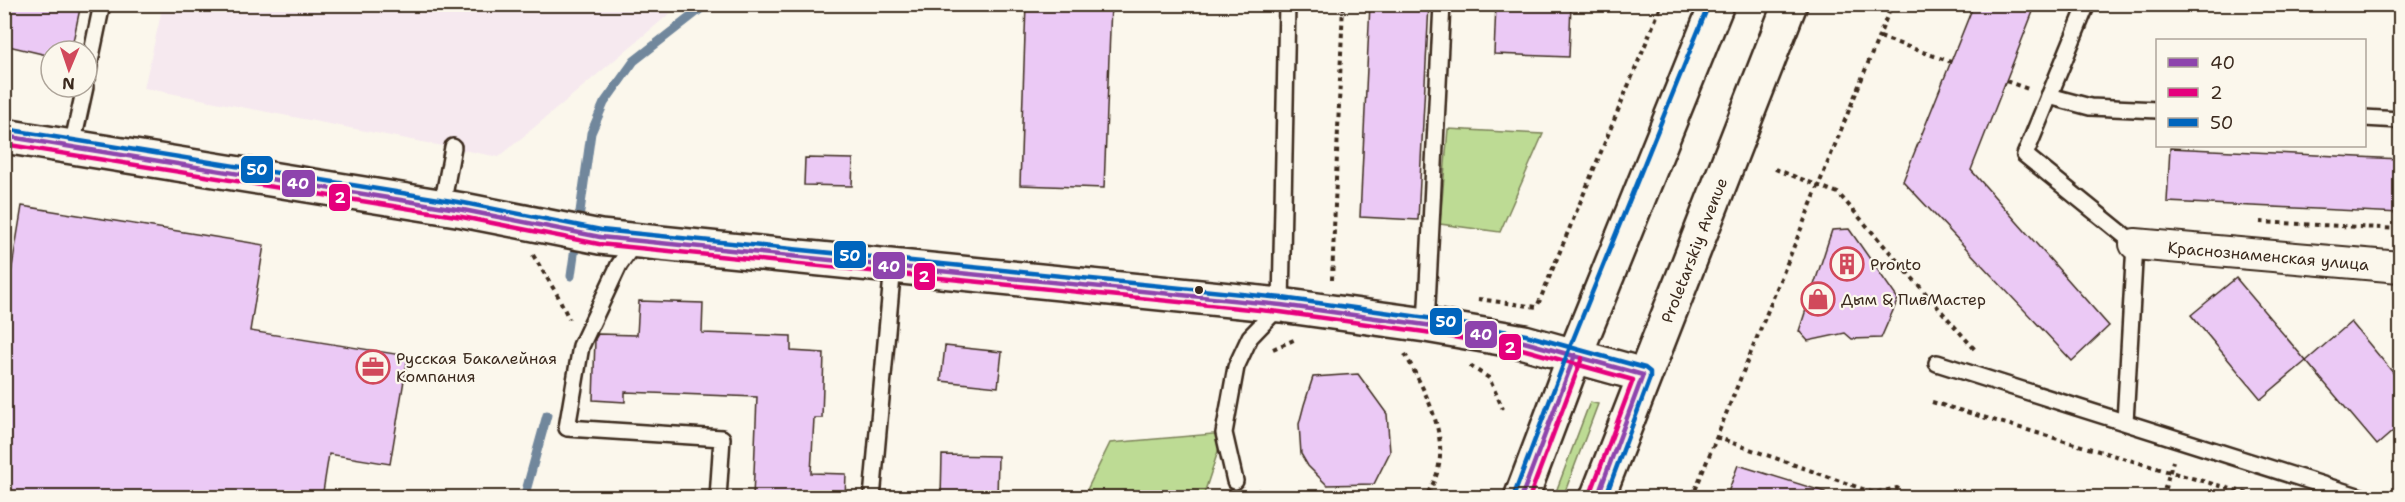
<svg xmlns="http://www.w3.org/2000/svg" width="2405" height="502" viewBox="0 0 2405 502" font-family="'Shantell Sans',sans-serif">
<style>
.built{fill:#f6e9ef}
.green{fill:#bddb94;stroke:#7c8259;stroke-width:1.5}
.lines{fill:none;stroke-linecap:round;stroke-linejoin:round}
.stream{stroke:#71879c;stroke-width:9}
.building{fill:#ebc9f5;stroke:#3b2a1e;stroke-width:1.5}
.lane-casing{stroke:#3b2a1e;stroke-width:20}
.street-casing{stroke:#3b2a1e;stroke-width:34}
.secondary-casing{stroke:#3b2a1e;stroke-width:38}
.primary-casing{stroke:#3b2a1e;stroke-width:38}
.path{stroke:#3b2a1e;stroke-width:4;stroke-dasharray:4.5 4.5;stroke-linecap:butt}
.lane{stroke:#fbf7ec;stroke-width:15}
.street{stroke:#fbf7ec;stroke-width:30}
.secondary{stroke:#fbf7ec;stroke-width:33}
.primary{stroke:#fbf7ec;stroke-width:33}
.bus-1-casing{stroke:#fbf7ec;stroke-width:9}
.bus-2-casing{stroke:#fbf7ec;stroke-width:9}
.bus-3-casing{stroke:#fbf7ec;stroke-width:9}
.bus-1{stroke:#8e44ad;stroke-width:4.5}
.bus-2{stroke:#e5007d;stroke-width:4.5}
.bus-3{stroke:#0065bd;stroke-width:4.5}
.bus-dot{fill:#3b2a1e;stroke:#fbf7ec;stroke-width:2}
.labels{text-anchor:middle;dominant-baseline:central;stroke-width:4.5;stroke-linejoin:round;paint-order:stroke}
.street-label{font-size:16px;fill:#3b2a1e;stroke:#fbf7ec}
.poi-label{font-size:16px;fill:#3b2a1e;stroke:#fbf7ec;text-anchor:start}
.line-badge{stroke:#fbf7ec;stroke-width:2}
.badge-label{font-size:16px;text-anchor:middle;font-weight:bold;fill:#fff}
</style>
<rect width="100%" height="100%" fill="#fbf7ec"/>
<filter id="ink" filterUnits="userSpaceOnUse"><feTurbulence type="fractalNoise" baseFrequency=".0167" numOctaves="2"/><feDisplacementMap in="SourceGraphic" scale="12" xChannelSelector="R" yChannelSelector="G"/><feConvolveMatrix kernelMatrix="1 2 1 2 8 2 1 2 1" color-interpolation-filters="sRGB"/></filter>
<g filter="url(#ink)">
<path class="built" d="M163,5H680L499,157L144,88Z"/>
<g class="green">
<path d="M1448,129L1543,134L1500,232L1440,224Z"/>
<path d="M1590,402L1598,404L1563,497H1554Z"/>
<path d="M1224,433L1203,497L1083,498L1110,443Z"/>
</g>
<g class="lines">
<g class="stream">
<path d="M571,276L591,133L604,103L634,61L707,4"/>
<path d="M524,498L547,415"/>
</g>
</g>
<g class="building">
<path d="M4,4H81L71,51H51V56L4,45Z"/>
<path d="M1026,4H1111L1104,188L1020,185Z"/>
<path d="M1370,4H1429L1418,220L1360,217Z"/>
<path d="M1496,4H1571L1569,57L1494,54Z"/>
<path d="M1974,4H2036L1971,170L2109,326L2072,361L1903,181Z"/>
<path d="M2170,148L2400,159V213L2167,202Z"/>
<path d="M805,158L853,159L852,186L804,185Z"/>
<path d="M22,206L264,245L250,331L408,356L390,464L329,454L322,498H4V316Z"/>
<path d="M1849,229L1898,299L1881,338L1852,339L1845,333L1808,341L1799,331L1832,230Z"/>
<path d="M2236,278L2306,361L2261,399L2191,315Z"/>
<path d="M639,301L703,303L702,333L791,336V351L824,353L822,418H814L811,473L846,474L845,498H753L757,397L625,392V402L593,400L595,339L598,334L637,335Z"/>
<path d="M2351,322L2400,381V425L2377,445L2306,361Z"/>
<path d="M945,346L1002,352L998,387L941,381Z"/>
<path d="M1358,374L1387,414L1390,452L1374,484L1327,485L1308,466L1301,454L1299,424L1304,405L1313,377Z"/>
<path d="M942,455L998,456L997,498H941Z"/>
<path d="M1738,465L1825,492L1824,498H1726Z"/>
</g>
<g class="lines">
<defs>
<g id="lane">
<path d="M2087,4L2025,155L2135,244L2125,422"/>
<path d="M87,76L102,4"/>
<path d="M2049,96L2090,107L2158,110"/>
<path d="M2364,118L2400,120"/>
<path d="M72,146L85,87"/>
<path d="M442,206L453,147"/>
<path d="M636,241L619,265L581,346L567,428L722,438L718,498"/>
<path d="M1426,325L1442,4"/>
<path d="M1937,363L2364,498"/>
<path d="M1235,481L1224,433L1236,367L1250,337L1281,305L1287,4"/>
<path d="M872,498L893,265"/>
</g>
<g id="street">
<path id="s1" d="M2135,244L2400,267"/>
</g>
<path id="secondary" d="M4,136L463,210L600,237L1281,305L1426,325L1524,342L1643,375"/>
<g id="primary">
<path d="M1521,498L1575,355L1717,4"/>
<path id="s2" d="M1597,498L1790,4"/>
</g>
</defs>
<use href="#lane" class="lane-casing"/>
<use href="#street" class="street-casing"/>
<use href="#secondary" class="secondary-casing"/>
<use href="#primary" class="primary-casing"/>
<g class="path">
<path d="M1880,37L1951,62"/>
<path d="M2006,81L2028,89"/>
<path d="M1775,169L1838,193L1977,352"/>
<path d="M2260,222L2400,229"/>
<path d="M533,255L558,296L569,319"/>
<path d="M1332,280L1343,4"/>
<path d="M1478,299L1537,307L1662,4"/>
<path d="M1273,349L1296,339"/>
<path d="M1405,354C1428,397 1460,452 1424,498"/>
<path d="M1470,366L1489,378L1503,409"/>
<path d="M1932,402L2170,472L2264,498"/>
<path d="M1716,437L1874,493L1897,488L1911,498"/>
<path d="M1257,489L1260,497"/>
<path d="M1692,498L1892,4"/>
<path d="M2162,498L2173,461"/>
</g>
<use href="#lane" class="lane"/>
<use href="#street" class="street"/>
<use href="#secondary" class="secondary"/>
<use href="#primary" class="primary"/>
<defs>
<g id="bus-1">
<path d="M4,136L463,210L600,237L1281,305L1426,325L1524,342L1643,375L1597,498"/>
<path d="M1521,498L1575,355"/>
</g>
<g id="bus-2">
<path d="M4,144L462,217L599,244L1280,312L1425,332L1522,349L1633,380L1590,495"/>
<path d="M1529,498L1582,358"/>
</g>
<g id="bus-3">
<path d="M5,129L464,203L601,230L1282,298L1427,318L1526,335L1645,368L1650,372V378L1605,498"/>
<path d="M1514,495L1568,352L1709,4"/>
</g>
</defs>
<use href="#bus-1" class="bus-1-casing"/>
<use href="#bus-2" class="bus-2-casing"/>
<use href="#bus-3" class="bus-3-casing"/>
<use href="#bus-1" class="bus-1"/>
<use href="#bus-2" class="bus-2"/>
<use href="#bus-3" class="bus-3"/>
</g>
</g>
<defs>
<symbol id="building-ring" viewBox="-11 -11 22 22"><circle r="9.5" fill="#fbf7ec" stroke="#d1495b" stroke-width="1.5"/><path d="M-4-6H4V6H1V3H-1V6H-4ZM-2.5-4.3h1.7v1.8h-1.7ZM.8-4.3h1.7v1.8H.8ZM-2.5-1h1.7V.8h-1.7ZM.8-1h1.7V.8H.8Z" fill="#d1495b"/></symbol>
<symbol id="shop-ring" viewBox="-11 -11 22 22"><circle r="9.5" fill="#fbf7ec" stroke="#d1495b" stroke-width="1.5"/><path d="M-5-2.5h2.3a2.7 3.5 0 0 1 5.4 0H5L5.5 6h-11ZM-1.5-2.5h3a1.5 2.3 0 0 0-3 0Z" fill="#d1495b"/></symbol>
<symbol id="office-ring" viewBox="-11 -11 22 22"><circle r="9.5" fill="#fbf7ec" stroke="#d1495b" stroke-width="1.5"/><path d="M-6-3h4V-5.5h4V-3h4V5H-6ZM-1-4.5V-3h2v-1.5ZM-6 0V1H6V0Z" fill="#d1495b"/></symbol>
</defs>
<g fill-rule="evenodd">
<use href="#building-ring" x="1828" y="245" width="38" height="38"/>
<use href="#shop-ring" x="1799" y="280" width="38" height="38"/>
<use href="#office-ring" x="354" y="348" width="38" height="38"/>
</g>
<circle class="bus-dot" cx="1199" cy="290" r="5"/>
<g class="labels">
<g class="street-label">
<text stroke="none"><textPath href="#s2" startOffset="266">Proletarskiy Avenue</textPath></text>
<text stroke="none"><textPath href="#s1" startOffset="134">Краснознаменская улица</textPath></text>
</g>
<g class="poi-label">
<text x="1870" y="264">Pronto</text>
<text x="1841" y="299">Дым &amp; ПивМастер</text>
<text x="396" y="358">Русская Бакалейная<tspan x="396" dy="18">Компания</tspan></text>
</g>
</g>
<g class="line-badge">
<rect x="240" y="155" width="34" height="29" rx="6" fill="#0065bd"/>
<rect x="281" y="169" width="35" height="29" rx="6" fill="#8e44ad"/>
<rect x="328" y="183" width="23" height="29" rx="6" fill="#e5007d"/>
<rect x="833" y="240" width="34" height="29" rx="6" fill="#0065bd"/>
<rect x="872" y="251" width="34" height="29" rx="6" fill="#8e44ad"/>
<rect x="913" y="262" width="23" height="29" rx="6" fill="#e5007d"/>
<rect x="1429" y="307" width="34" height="29" rx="6" fill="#0065bd"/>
<rect x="1464" y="320" width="34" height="29" rx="6" fill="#8e44ad"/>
<rect x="1498" y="333" width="24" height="28" rx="6" fill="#e5007d"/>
</g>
<g class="badge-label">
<text x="257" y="175">50</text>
<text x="298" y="189">40</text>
<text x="340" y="203">2</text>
<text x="850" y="261">50</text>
<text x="889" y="272">40</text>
<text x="924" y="282">2</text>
<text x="1446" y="327">50</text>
<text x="1481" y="340">40</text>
<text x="1510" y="353">2</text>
</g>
<rect width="2405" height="502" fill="none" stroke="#fbf7ec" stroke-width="24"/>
<rect x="12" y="12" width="2381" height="478" fill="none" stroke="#3b2a1e" stroke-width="2" filter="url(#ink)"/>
<rect x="2156" y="39" width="210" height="108" fill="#fbf7ec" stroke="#aea59a" stroke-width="1.5"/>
<rect x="2168" y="58" width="30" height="9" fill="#8e44ad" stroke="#aea59a" stroke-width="1.5"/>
<text x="2210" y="69" font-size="18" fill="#3b2a1e">40</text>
<rect x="2168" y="88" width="30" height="9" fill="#e5007d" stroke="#aea59a" stroke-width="1.5"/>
<text x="2210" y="99" font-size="18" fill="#3b2a1e">2</text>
<rect x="2168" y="118" width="30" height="9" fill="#0065bd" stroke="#aea59a" stroke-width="1.5"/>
<text x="2210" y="129" font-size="18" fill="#3b2a1e">50</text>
<g transform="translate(69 69) rotate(182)"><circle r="28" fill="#fbf7ec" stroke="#aea59a" stroke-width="1.5"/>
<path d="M0-4.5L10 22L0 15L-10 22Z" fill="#d1495b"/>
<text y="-9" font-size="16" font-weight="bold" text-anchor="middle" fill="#3b2a1e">N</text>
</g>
</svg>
